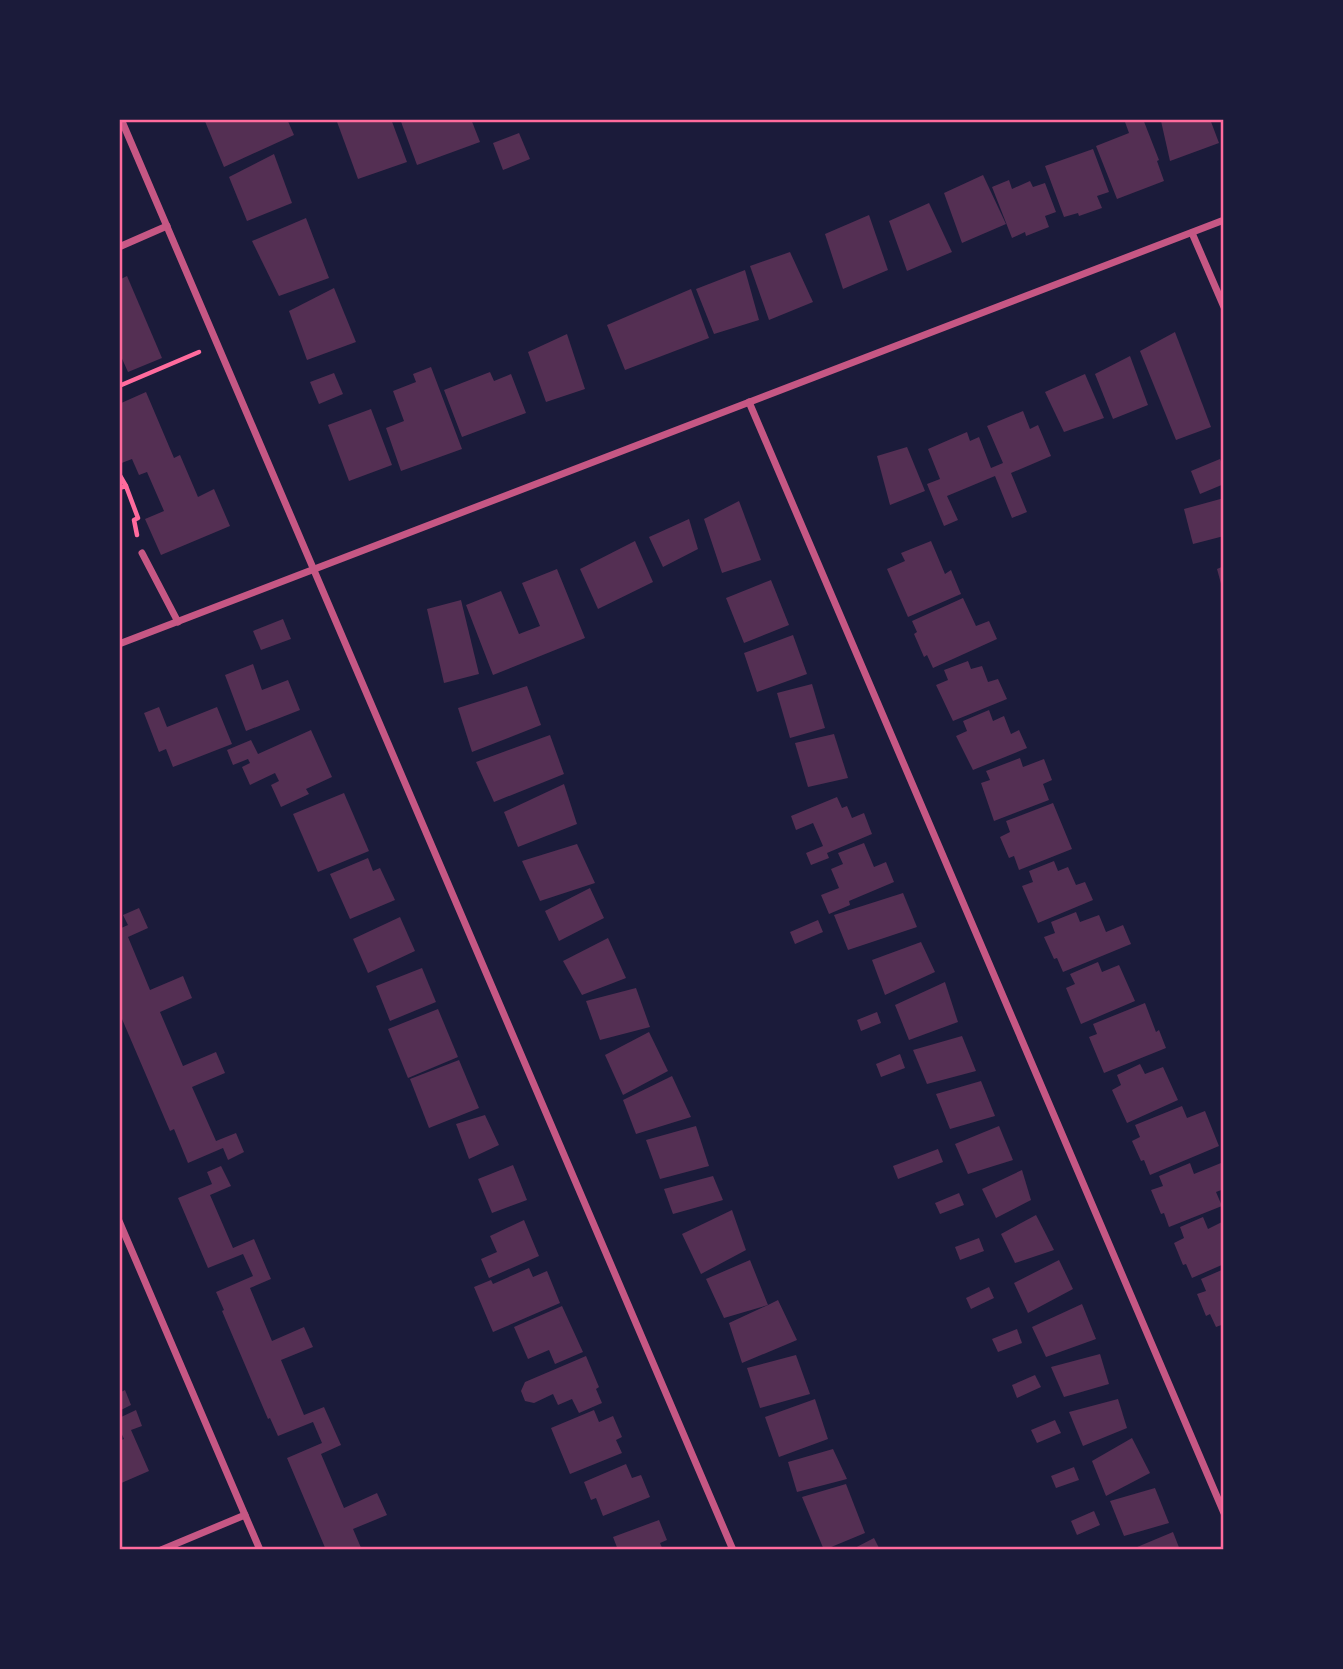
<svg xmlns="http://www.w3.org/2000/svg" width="1343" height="1669" viewBox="0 0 1343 1669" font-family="'Crimson Pro',serif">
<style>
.building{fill:#542f53}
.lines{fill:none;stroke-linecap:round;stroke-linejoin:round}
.path{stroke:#ff6b9d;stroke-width:4.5}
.minor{stroke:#c65784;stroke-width:7}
.neatline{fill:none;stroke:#ff6b9d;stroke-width:2.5}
</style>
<rect width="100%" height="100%" fill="#1b1b3a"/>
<g class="building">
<path d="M204,119H287L294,135L224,167Z"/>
<path d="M336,119H391L407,162L358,179Z"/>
<path d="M400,119H471L480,142L417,165Z"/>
<path d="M1134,119H1143L1159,160L1157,161L1164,181L1117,199L1096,146L1129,133L1125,122Z"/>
<path d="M1169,119H1210L1219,143L1170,161L1161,121Z"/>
<path d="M519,133L530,159L503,170L493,143Z"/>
<path d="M1093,149L1109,192L1097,196L1102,208L1079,216L1078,213L1064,217L1045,166Z"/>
<path d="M274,154L292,203L247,221L229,177Z"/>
<path d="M983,175L1006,224L962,243L944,193Z"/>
<path d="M1009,180L1012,189L1030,181L1033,187L1045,183L1056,212L1045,216L1049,227L1026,236L1025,232L1012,238L992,187Z"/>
<path d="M929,203L952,252L907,271L889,221Z"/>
<path d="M869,215L888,270L843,289L825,234Z"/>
<path d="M306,218L329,278L279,296L252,241Z"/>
<path d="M790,252L813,302L769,320L750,266Z"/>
<path d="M745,270L759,320L714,334L696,289Z"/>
<path d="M127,276L162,358L128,372L119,352V280Z"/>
<path d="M334,288L356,342L307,360L289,311Z"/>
<path d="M691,289L709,338L625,370L607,325Z"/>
<path d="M1175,332L1211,427L1176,440L1140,351Z"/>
<path d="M567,334L585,389L546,402L528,352Z"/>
<path d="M1130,356L1148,405L1113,419L1095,374Z"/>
<path d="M431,367L462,449L401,471L386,428L404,421L393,391L416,382L413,374Z"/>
<path d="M490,372L494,381L511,374L526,413L462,437L444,390Z"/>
<path d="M334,373L343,394L319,404L310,382Z"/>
<path d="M1085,374L1104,418L1064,432L1045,392Z"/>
<path d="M146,392L174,458L180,455L198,497L214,489L230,526L161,555L145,519L164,511L147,472L139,475L132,459L119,464V404Z"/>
<path d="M371,409L392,465L349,481L328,425Z"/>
<path d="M1023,411L1030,429L1038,425L1051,456L1011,473L1027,512L1012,518L995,476L947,496L958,520L944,526L927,484L940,479L928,449L967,432L970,441L979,437L991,468L1003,463L987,426Z"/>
<path d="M907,447L925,491L890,505L877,456Z"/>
<path d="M1220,459L1224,468V484L1200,494L1191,471Z"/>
<path d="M1224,498V536L1193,544L1184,509Z"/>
<path d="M739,501L761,560L722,573L704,519Z"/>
<path d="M689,519L698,549L663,567L649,537Z"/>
<path d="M635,541L653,582L598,609L580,569Z"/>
<path d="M931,541L945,574L951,570L961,594L908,617L887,569L905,561L901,553Z"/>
<path d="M1224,566V591H1223L1217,569Z"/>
<path d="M557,569L585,638L493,675L466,605L501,591L519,634L540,626L522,583Z"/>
<path d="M771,580L789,625L744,643L726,598Z"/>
<path d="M963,598L976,626L989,621L997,639L933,668L927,655L924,657L914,634L917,632L912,621Z"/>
<path d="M461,600L479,674L444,683L427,609Z"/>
<path d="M283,619L291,639L261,650L253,631Z"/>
<path d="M793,635L807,674L757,692L744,653Z"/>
<path d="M968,661L971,669L982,666L988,682L998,679L1007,699L953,721L936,685L948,680L944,670Z"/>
<path d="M253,664L262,690L288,680L300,710L246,731L225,675Z"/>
<path d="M812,684L825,728L790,738L777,693Z"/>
<path d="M527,686L541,725L472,752L458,708Z"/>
<path d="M159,707L167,727L217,707L232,744L173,767L166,749L159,752L144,713Z"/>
<path d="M989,710L993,721L1004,716L1011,734L1019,730L1027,748L973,770L956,736L967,731L963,721Z"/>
<path d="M311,730L332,777L306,789L309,794L281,807L271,785L279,781L275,773L250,785L242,767L250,763L248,759L233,765L227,750L251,740L258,754Z"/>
<path d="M834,734L848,778L808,787L795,743Z"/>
<path d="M550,735L564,774L494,802L476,762Z"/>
<path d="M1020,758L1023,767L1044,759L1052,780L1043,784L1049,800L994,821L981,783L990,780L986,771Z"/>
<path d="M564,784L577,824L518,847L504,812Z"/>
<path d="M344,793L369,851L318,872L293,814Z"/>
<path d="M837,797L842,808L847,806L852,818L864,813L872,834L827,853L829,858L811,865L806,853L823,846L813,823L796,830L791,816Z"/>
<path d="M1053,803L1072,849L1019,870L1014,856L1009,858L1000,837L1010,832L1006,821Z"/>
<path d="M864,843L874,867L886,862L894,882L849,901L850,905L829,914L821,895L839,888L831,869L843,864L838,853Z"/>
<path d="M577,844L595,883L540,901L522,861Z"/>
<path d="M368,858L373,871L380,868L395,900L350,919L330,874Z"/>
<path d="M1054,861L1058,871L1068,867L1076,885L1085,882L1093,900L1038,923L1022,886L1033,882L1029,871Z"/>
<path d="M590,888L604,918L559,941L545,911Z"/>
<path d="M903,893L917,927L848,950L834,915Z"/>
<path d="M139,908L148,928L128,937L150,990L183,976L192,998L160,1012L183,1066L216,1052L225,1073L192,1087L216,1141L236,1133L244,1152L228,1160L223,1148L188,1163L174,1129L170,1131L119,1012V929L128,925L123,915Z"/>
<path d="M1076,912L1080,922L1099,915L1106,932L1123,925L1131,944L1063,972L1057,958L1054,959L1044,937L1055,933L1051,922Z"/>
<path d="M400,917L415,951L368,973L353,939Z"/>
<path d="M818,920L823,932L795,944L790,932Z"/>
<path d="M608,938L626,978L582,995L563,961Z"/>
<path d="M921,942L935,972L885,995L872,960Z"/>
<path d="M1098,962L1102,972L1119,965L1135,1001L1081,1024L1066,988L1075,984L1070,974Z"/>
<path d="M422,968L436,1002L390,1021L376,986Z"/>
<path d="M945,982L958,1022L909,1040L895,1005Z"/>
<path d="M636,988L650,1027L600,1040L586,1001Z"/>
<path d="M1145,1003L1156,1032L1159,1030L1166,1048L1104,1073L1089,1037L1097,1034L1093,1024Z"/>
<path d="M438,1009L458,1057L408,1078L388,1029Z"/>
<path d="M877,1012L881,1023L861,1031L857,1020Z"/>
<path d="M649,1032L668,1071L623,1095L605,1055Z"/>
<path d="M962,1036L976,1071L927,1084L913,1050Z"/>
<path d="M900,1054L905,1068L881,1077L876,1064Z"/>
<path d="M459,1060L479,1108L429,1128L410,1079Z"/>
<path d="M1140,1064L1145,1074L1163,1067L1178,1100L1127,1123L1112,1090L1121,1085L1117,1075Z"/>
<path d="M672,1076L691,1117L636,1134L623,1100Z"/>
<path d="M981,1081L995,1116L950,1129L936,1094Z"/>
<path d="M1182,1106L1187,1118L1205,1111L1219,1146L1150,1175L1144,1160L1141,1161L1132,1141L1140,1137L1135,1125Z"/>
<path d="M485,1115L499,1145L469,1159L456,1124Z"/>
<path d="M696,1126L709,1166L660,1179L646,1140Z"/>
<path d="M999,1126L1013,1160L968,1174L955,1144Z"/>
<path d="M938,1149L943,1162L898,1179L893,1166Z"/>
<path d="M1190,1163L1194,1174L1221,1163L1224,1172V1189L1216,1192L1222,1206L1169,1227L1164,1213L1161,1214L1151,1190L1163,1186L1159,1176Z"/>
<path d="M513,1165L527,1200L492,1213L478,1179Z"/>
<path d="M221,1166L231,1186L210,1195L233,1248L254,1239L271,1279L250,1288L272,1341L304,1327L313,1347L281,1360L304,1415L324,1407L341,1445L321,1454L344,1508L377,1493L387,1515L353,1529L362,1550H326L287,1458L322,1443L313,1422L278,1436L270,1418L268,1419L222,1311L224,1310L216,1292L253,1276L243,1254L208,1268L178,1198L212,1184L207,1172Z"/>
<path d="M1022,1170L1031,1200L996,1218L982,1189Z"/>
<path d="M713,1176L723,1200L673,1214L664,1189Z"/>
<path d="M959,1193L964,1205L940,1214L935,1203Z"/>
<path d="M732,1210L746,1250L701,1274L682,1234Z"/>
<path d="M1036,1215L1054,1250L1015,1263L1001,1234Z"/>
<path d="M1203,1217L1208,1229L1224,1221V1264L1192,1278L1186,1264L1183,1265L1174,1243L1184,1238L1180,1227Z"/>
<path d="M524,1220L539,1256L489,1278L481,1259L497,1252L490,1236Z"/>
<path d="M979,1238L984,1251L960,1260L955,1247Z"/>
<path d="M750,1260L768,1305L778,1300L797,1340L742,1363L729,1323L768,1305L724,1318L706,1279Z"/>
<path d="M1059,1260L1073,1289L1028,1313L1014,1283Z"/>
<path d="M529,1268L533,1277L547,1271L560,1303L493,1332L474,1287L491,1280L493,1284Z"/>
<path d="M1224,1269V1324L1216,1327L1210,1314L1206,1316L1197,1294L1206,1291L1201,1279Z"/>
<path d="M989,1287L994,1298L971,1309L966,1298Z"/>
<path d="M1082,1304L1096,1339L1046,1357L1032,1327Z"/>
<path d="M562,1306L583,1352L555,1364L549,1350L528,1359L514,1327Z"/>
<path d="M1017,1329L1022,1343L998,1352L992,1339Z"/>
<path d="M1100,1354L1109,1384L1064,1397L1051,1367Z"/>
<path d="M796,1355L810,1394L760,1408L747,1368Z"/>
<path d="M586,1356L599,1387L596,1389L602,1403L579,1413L572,1399L558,1405L553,1394L534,1403L525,1401L521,1391L525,1382Z"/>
<path d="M1035,1375L1041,1387L1017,1398L1012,1385Z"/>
<path d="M125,1390L131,1405L119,1411V1393Z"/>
<path d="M815,1399L828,1439L779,1457L765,1417Z"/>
<path d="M1118,1399L1127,1428L1083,1446L1069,1412Z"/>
<path d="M136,1410L142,1426L131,1430L149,1471L119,1484V1441L124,1439L119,1428V1418Z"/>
<path d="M594,1410L599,1422L613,1416L622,1437L616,1440L622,1453L570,1474L551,1428Z"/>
<path d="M1055,1420L1061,1433L1037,1443L1031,1430Z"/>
<path d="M1132,1438L1150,1473L1106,1496L1092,1461Z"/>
<path d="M833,1449L847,1479L797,1492L788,1462Z"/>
<path d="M626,1464L632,1478L641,1475L650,1497L603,1516L596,1498L591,1500L584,1482Z"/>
<path d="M1074,1467L1079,1480L1056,1488L1051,1476Z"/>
<path d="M846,1484L865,1533L824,1550L802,1497Z"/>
<path d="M1155,1488L1169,1523L1124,1536L1110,1501Z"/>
<path d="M1094,1511L1100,1525L1077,1535L1071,1521Z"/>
<path d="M659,1520L667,1540L660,1543L663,1550H618L613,1537Z"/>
<path d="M1173,1532L1180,1550H1130Z"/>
<path d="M874,1538L880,1550H851Z"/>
</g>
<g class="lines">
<g class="path">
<path d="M119,386L199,352"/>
<path d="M119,474L126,486"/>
<path d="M119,488L126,486L138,518L134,520L137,535"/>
</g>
<g class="minor">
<path d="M121,119L733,1550"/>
<path d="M1192,233L1224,307"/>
<path d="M119,247L167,226"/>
<path d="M749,402L1224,1513"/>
<path d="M142,553L178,622"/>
<path d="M119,644L1224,220"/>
<path d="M119,1221L260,1550"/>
<path d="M161,1550L245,1515"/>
</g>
</g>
<rect width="1343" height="1669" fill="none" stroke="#1b1b3a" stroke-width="242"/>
<rect x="121" y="121" width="1101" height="1427" class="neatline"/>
</svg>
